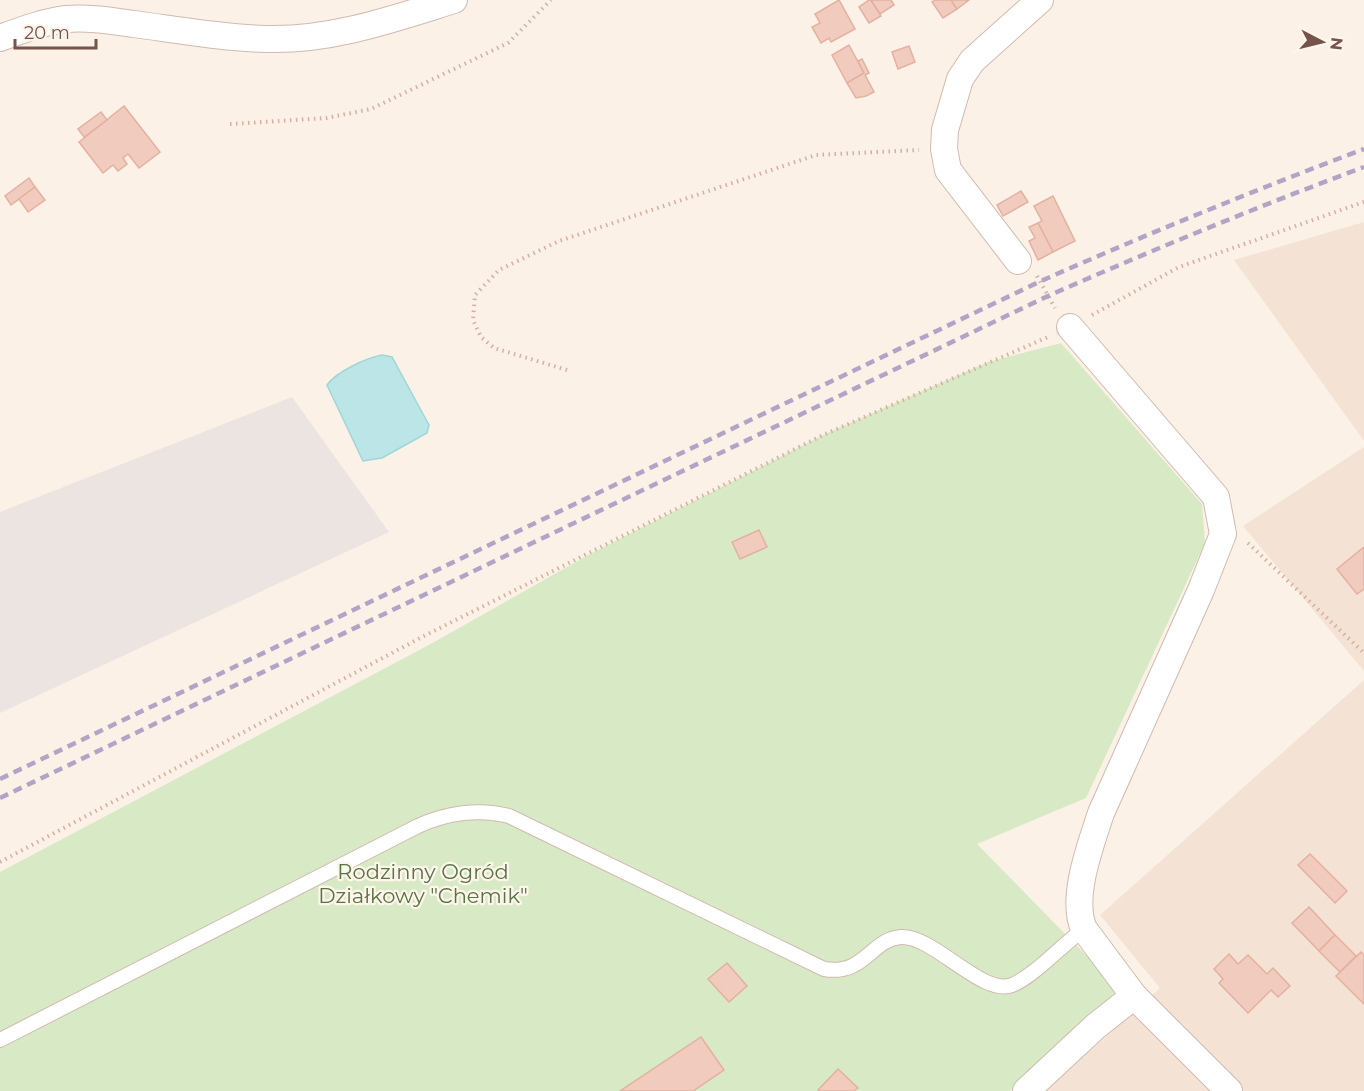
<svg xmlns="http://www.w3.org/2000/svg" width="1364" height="1091" viewBox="0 0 1364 1091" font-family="Montserrat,sans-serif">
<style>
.residential{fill:#f4e2d5}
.industrial{fill:#ece4e0}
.green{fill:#d8eac5}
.water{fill:#bbe5e6;stroke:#a1d6d7;stroke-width:1.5}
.building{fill:#f1ccbe;stroke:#e4b09f;stroke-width:1.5}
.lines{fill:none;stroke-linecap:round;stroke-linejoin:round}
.service-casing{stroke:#d0baaf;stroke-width:16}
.minor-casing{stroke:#d0baaf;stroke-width:28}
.path{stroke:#d6afa1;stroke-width:4;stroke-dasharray:1.5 4.5;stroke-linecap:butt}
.service{stroke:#fff;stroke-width:14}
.minor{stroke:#fff;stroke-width:26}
.rail{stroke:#b2a4c6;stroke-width:4.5;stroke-dasharray:9 6;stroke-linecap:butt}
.labels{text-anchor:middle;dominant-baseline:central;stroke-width:4.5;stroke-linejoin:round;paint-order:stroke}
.park-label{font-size:21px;fill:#577541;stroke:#fff5ed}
</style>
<rect width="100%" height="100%" fill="#fcf1e6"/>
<g class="residential">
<path d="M1364,222V441L1234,260Z"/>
<path d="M1364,447V671L1243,526Z"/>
<path d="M1364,680V1091H1045L1160,988L1100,915Z"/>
</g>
<path class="industrial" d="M292,397L389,532L0,713V512Z"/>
<path class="green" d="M1061,343L1202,504L1205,543L1086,798L977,844L1119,989L1010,1091H0V872L427,646L590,554L823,435L988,362Z"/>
<path class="water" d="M382,355L392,357L429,425L427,433L382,458L363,461L327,385C336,372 366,358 382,355Z"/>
<g class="building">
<path d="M839,0L855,29L831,42L829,38L821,43L812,27L820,23L815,14Z"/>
<path d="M869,0H871L881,16L869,23L859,7Z"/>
<path d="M871,0H891L894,5L880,14Z"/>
<path d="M935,0H951L957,9L943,18L932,2Z"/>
<path d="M951,0H969L957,9Z"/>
<path d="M849,45L864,73L847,83L832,55Z"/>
<path d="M909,46L915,62L898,69L892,52Z"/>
<path d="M862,59L869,73L865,75L874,92L866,96L856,98L847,83L864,73L858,61Z"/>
<path d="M124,106L160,152L139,168L128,154L123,158L127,164L118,171L113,165L103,173L79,142Z"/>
<path d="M101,112L107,120L84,137L78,129Z"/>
<path d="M29,178L35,187L11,205L5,196Z"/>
<path d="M35,187L45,200L28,212L19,199Z"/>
<path d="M1021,191L1028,202L1003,216L997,205Z"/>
<path d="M1053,196L1075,241L1053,252L1038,223L1042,221L1034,206Z"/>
<path d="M1038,223L1053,252L1038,260L1029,241L1035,238L1029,227Z"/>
<path d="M759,530L767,547L740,559L732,542Z"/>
<path d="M1364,547V589L1357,594L1337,569Z"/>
<path d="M1310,854L1347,891L1335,903L1298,865Z"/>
<path d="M1309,907L1335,935L1319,951L1292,923Z"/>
<path d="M1335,935L1356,956L1340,972L1319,951Z"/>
<path d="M1361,952L1364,955V1004L1336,976Z"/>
<path d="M1229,954L1238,964L1248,955L1267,974L1273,968L1290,986L1278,997L1271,990L1248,1013L1219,983L1223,979L1214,969Z"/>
<path d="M727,963L747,986L729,1002L708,979Z"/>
<path d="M701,1037L724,1070L693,1091H620Z"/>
<path d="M838,1069L858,1088L854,1091H820L818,1090Z"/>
</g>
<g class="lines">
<defs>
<path id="service" d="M0,1040L418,826C446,813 479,808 509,816L824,969C865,976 871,939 901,937C933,935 983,997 1012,985C1033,977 1063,944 1084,929"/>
<g id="minor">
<path d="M0,38C22,30 43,22 66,19C89,17 112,21 134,24C178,30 222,38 266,39C331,41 393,19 454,0"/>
<path d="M1018,261L948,170L944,149L945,130L960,79L972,61L1040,0"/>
<path d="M1070,327L1216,497L1223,534L1201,590L1101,813C1091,844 1070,898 1084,929L1134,996L1229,1091"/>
<path d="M1026,1091L1096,1026L1134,996"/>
</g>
</defs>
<use href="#service" class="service-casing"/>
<use href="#minor" class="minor-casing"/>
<g class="path">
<path d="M230,124L327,118L371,109L508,43L551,0"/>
<path d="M1037,276L1055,308"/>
<path d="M1092,315L1179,267L1364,202"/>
<path d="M567,370L494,348L481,337L473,320L475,295L499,270L559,241L816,155L919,150"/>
<path d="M1248,543L1364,653"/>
<path d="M0,862L422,637L823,435L1048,337"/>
</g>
<use href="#service" class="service"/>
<use href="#minor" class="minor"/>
<g class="rail">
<path d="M0,779L1041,281C1147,234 1255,190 1364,149"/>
<path d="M0,798L1048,296C1152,250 1257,207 1364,167"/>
</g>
</g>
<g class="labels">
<g class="park-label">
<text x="423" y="871">Rodzinny Ogród<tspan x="423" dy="24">Działkowy "Chemik"</tspan></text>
</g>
</g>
<g transform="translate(1322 42) rotate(97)" stroke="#fff5ed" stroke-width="4.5" paint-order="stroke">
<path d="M0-4.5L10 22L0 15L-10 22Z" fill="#75554b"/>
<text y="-9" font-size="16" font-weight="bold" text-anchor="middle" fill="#75554b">N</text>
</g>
<path d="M15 39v9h81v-9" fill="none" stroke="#75554b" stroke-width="3"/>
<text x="24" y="39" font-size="18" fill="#75554b" stroke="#fff5ed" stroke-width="4.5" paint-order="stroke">20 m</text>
</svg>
